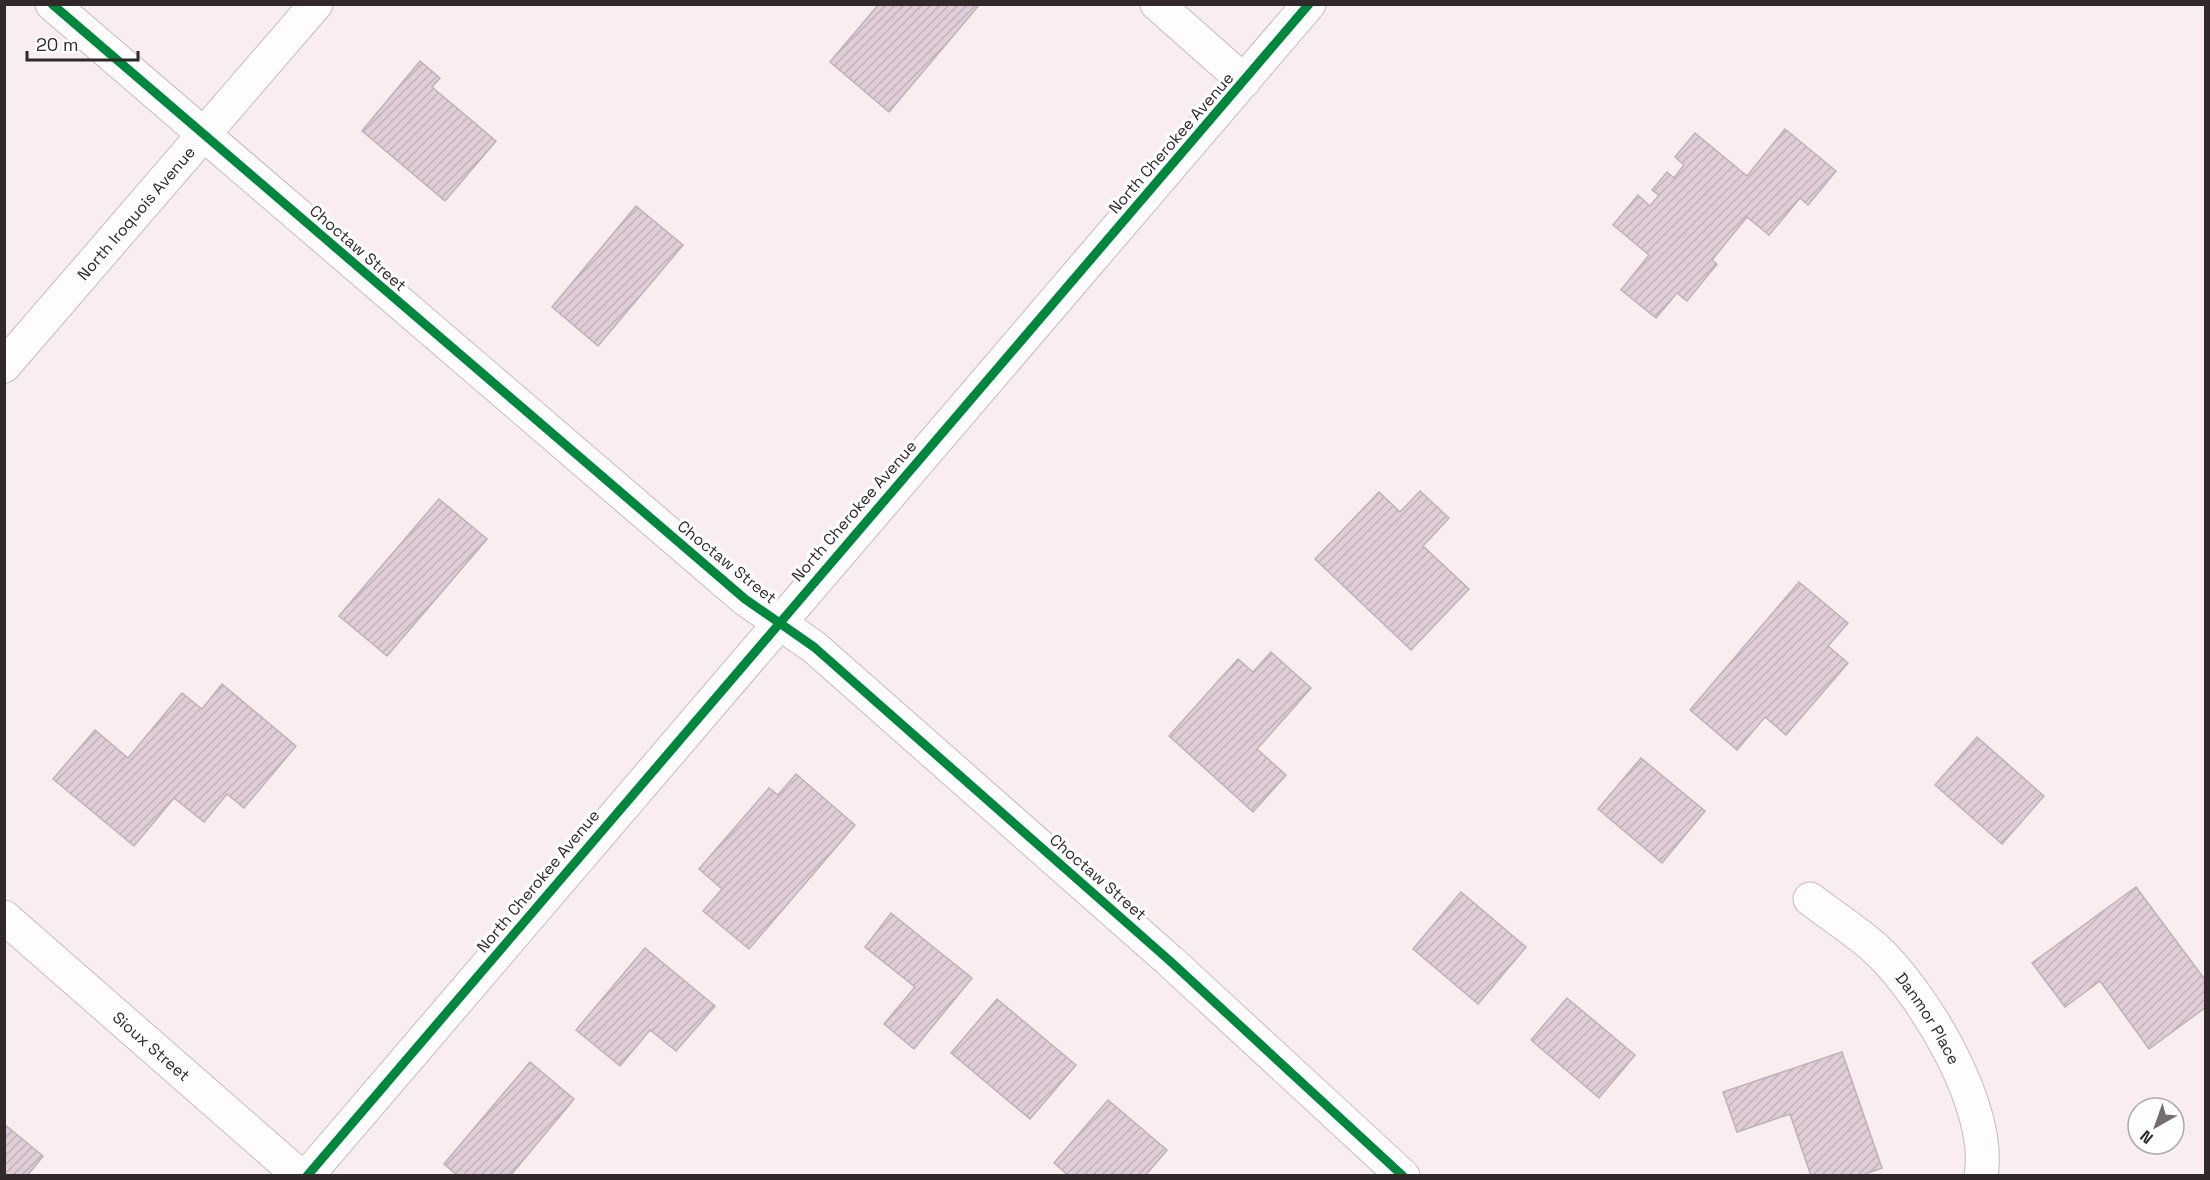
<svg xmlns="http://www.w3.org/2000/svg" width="2210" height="1180" viewBox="0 0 2210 1180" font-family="'Space Grotesk',sans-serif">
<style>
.building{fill:url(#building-hatch);stroke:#bcb3b6;stroke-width:1.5}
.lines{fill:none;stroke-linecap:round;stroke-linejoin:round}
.minor-casing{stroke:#c5bcbd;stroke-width:35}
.tertiary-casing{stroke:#c5bcbd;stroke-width:35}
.minor{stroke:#fefcfd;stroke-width:33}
.tertiary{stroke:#fefcfd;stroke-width:33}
.cycleway-casing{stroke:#fff;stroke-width:13}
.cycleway{stroke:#00873e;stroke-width:9}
.labels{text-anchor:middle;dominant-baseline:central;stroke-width:6;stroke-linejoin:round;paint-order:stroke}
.street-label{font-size:16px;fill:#302829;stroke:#fff}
</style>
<defs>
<pattern id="building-hatch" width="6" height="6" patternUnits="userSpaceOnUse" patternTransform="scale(1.5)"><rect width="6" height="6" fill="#e0cdd8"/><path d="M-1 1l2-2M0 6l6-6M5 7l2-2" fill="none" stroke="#c0b0b9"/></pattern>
</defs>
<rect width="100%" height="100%" fill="#faedef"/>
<g class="building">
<path d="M879,4H980L889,112L830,62Z"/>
<path d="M420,61L440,78L432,87L496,141L445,201L362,131Z"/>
<path d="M1785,129L1836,171L1808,205L1800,198L1769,235L1747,217L1712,260L1717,264L1687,301L1677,293L1656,318L1621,290L1649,255L1613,225L1638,195L1650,206L1659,195L1652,190L1667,172L1674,178L1684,165L1675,157L1695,133L1747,176Z"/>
<path d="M636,206L683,245L598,346L552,307Z"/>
<path d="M1420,491L1449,518L1423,546L1469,589L1411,650L1315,559L1379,492L1400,512Z"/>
<path d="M439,499L487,539L387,656L339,616Z"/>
<path d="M1799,582L1848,623L1828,646L1848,663L1786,735L1765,717L1737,750L1690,710Z"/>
<path d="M1271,652L1311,688L1257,749L1286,775L1253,812L1169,736L1238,659L1253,672Z"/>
<path d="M222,684L296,746L244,808L227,794L204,822L174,798L134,846L53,779L95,730L128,758L182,693L202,709Z"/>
<path d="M1977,737L2044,796L2002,844L1935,785Z"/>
<path d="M1641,758L1705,811L1662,863L1598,809Z"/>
<path d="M796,774L855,825L749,949L703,911L722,889L699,869L769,788L778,795Z"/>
<path d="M2136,887L2206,981V1007L2149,1049L2100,981L2065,1007L2032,963Z"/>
<path d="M1461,892L1526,947L1478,1004L1413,949Z"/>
<path d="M891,913L972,978L914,1049L884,1024L915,987L865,947Z"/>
<path d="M645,948L715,1006L676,1051L650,1030L620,1066L576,1030Z"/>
<path d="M1567,998L1635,1055L1599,1098L1531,1040Z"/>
<path d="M997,999L1076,1065L1030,1119L951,1053Z"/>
<path d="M1842,1052L1882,1168L1860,1176H1811L1790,1114L1737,1132L1723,1092Z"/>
<path d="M530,1062L574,1099L510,1176H458L444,1164Z"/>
<path d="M1108,1100L1167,1150L1145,1176H1115L1112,1173L1110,1176H1069L1054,1163Z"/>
<path d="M4,1124L43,1156L27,1176H4Z"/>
</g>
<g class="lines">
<defs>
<g id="minor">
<path d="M1157,4L1244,81"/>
<path id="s1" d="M4,366L316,4"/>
<path id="s2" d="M1810,899C1832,916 1856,931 1876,949C1924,994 1993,1108 1981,1176"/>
<path id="s3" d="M4,917L300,1176"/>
</g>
<g id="tertiary">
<path d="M52,4L745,599L814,647L1170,961L1403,1176"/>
<path d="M307,1176L1309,4"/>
</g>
</defs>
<use href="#minor" class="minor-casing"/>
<use href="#tertiary" class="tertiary-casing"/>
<use href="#minor" class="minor"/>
<use href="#tertiary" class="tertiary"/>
<defs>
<g id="cycleway">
<path d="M52,4L745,599L814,647L1170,961L1403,1176"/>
<path d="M307,1176L1309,4"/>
</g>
</defs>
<use href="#cycleway" class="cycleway-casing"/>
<use href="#cycleway" class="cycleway"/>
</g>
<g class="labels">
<g class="street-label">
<text transform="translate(1171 143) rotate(-49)">North Cherokee Avenue</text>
<text stroke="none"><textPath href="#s1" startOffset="202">North Iroquois Avenue</textPath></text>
<text transform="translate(358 248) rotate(41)">Choctaw Street</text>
<text transform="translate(854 511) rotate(-49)">North Cherokee Avenue</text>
<text transform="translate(727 562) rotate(39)">Choctaw Street</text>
<text transform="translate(1098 877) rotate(41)">Choctaw Street</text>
<text transform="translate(538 881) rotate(-50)">North Cherokee Avenue</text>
<text stroke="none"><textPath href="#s2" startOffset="170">Danmor Place</textPath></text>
<text stroke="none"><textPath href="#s3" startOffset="196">Sioux Street</textPath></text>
</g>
</g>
<rect width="2210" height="1180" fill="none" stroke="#302829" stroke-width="12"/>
<g transform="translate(2156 1126) rotate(220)"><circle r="28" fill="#ffffff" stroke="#aca9a9" stroke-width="1.5"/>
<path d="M0-4.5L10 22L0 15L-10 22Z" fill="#776d6e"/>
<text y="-9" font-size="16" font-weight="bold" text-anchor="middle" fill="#302829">N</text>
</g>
<path d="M27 51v9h111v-9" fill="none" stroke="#302829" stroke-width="3"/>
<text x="36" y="51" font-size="18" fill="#302829" stroke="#ffffff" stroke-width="4.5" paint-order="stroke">20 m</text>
</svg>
